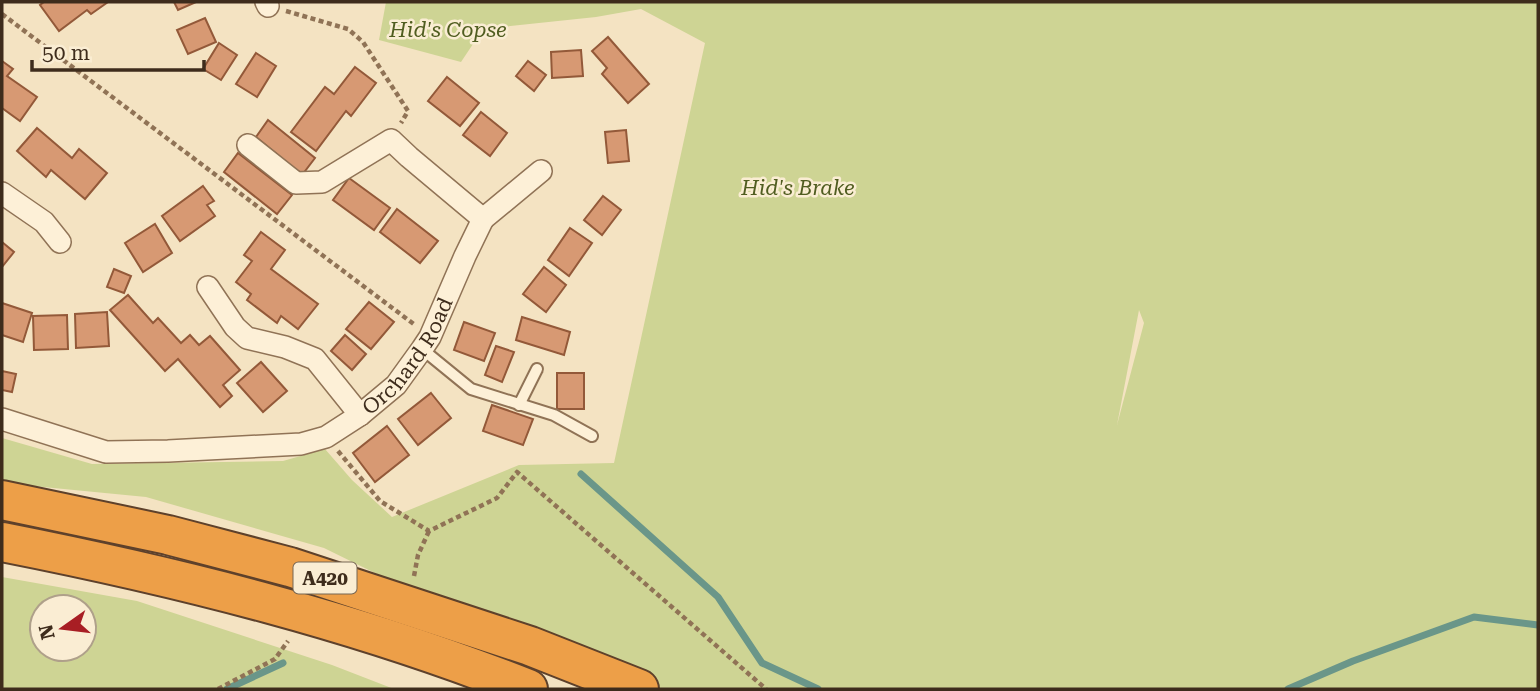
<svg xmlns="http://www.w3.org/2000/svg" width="1540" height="691" viewBox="0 0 1540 691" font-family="'Roboto Serif',serif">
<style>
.green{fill:#ced494;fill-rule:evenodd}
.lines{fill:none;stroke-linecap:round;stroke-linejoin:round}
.stream{stroke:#6a9689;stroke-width:7}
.building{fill:#d79973;stroke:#935939;stroke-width:2}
.lane-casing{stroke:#907356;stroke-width:14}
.street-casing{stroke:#907356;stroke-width:24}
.highway-casing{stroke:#5e412b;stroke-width:42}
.path{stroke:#907356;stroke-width:4.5;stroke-dasharray:5 3.5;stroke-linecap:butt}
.lane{stroke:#fdf0d7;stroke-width:10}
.street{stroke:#fdf0d7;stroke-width:21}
.highway{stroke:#ed9f48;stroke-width:38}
.labels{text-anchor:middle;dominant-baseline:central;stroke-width:5;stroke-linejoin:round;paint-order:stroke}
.shield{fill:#faedd3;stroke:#766653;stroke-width:2}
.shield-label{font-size:19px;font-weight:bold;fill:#3e2c1c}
.park-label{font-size:21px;font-style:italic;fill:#505d20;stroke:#faedd3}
.street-label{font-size:21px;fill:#3e2c1c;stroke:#faedd3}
</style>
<rect width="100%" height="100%" fill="#f4e3c2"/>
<g class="green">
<path d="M386,2H1538V689H659L436,603L324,548L146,497L2,483V438L92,464L283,461L325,449L352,480L392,517L519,465L614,463L705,43L641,9L596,17L483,29L461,62L379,40ZM1139,310L1144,323L1117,425Z"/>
<path d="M2,577L137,601L332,665L394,689H2ZM42,607H84V649H42Z"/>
</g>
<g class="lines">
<g class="stream">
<path d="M581,474L718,597L762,663L818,689"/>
<path d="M227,689L283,663"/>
<path d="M1288,689L1353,661L1474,617L1538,625"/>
</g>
</g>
<g class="building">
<path d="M44,2H108L91,14L87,10L59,31L40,5Z"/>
<path d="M174,2H196L178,10Z"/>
<path d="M205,18L216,42L188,54L177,30Z"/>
<path d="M608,37L649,84L628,103L602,74L607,68L592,51Z"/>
<path d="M219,43L237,55L221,80L203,69Z"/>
<path d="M581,50L583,76L552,78L551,52Z"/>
<path d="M256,53L276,66L257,97L236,84Z"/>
<path d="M2,61L13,69L7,76L37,97L20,121L2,108Z"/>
<path d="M528,61L546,75L534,91L516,76Z"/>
<path d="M355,67L376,83L351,116L346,111L316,151L291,132L325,87L334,94Z"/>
<path d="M447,77L479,103L460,126L428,101Z"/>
<path d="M481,112L507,133L490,156L463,135Z"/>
<path d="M268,120L315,158L302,175L256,137Z"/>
<path d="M37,128L72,158L79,149L107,173L85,199L51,170L46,177L17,151Z"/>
<path d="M626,130L629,161L608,163L605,132Z"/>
<path d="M238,153L292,195L277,214L224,172Z"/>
<path d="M349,178L390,208L374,230L333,200Z"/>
<path d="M203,186L214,201L207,205L215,216L180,241L162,216Z"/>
<path d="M603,196L621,210L602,235L584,220Z"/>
<path d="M397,209L438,241L420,263L380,232Z"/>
<path d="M155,224L172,253L143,272L125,243Z"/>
<path d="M570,228L592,243L569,276L548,260Z"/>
<path d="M261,232L285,250L271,269L318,304L298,329L281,316L277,323L247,300L251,294L236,282L252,261L244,255Z"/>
<path d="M2,242L14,252L2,267Z"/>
<path d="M544,267L566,285L546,312L523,294Z"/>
<path d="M114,269L131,276L124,293L107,287Z"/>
<path d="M128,295L153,323L158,318L181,343L190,335L199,345L210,336L240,370L223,385L232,396L220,407L178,359L165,371L110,310Z"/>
<path d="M369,302L394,322L371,349L346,329Z"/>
<path d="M2,303L32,313L23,342L2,335Z"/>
<path d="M107,312L109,346L76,348L75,314Z"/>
<path d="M67,315L68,349L34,350L33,316Z"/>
<path d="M522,317L570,332L564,355L516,340Z"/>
<path d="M464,322L495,333L484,361L454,350Z"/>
<path d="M345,335L366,354L352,370L331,351Z"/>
<path d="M496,346L514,352L502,382L485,375Z"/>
<path d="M261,362L287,391L263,412L237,383Z"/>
<path d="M2,371L16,374L12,392L2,390Z"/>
<rect x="557" y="373" width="27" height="36"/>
<path d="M431,393L451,418L418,445L398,419Z"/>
<path d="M492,405L533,419L523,445L483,431Z"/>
<path d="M387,426L409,455L375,482L353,453Z"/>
</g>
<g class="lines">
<defs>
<g id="lane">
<path d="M422,349L471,389L554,415L592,436"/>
<path d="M519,405L537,369"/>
</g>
<g id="street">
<path d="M266,2L268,6"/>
<path d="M2,193L44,222L60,242"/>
<path d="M483,219L541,171"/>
<path d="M208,287L235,327L247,338L285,347L315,359L360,415"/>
<path id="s1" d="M2,419L106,452L168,451L301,444L326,437L360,415L396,385L422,349L430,337L465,256L483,219L409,157L391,140L322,182L296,183L248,145"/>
</g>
<g id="highway">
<path d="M2,500L168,535L290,567L530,646L639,689"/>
<path d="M2,542C180,577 359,622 528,689"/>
</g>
</defs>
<use href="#lane" class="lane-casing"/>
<use href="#street" class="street-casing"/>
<use href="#highway" class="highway-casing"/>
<g class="path">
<path d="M286,11L348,29L363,42L408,111L401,123"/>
<path d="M2,14L415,325"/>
<path d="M338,451L380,501L429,531L497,498L517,472L766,689"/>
<path d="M414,576L418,555L429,531"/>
<path d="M218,689L275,659L288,641"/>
</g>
<use href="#lane" class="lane"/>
<use href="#street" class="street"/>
<use href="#highway" class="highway"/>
</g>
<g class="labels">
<rect class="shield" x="293.5" y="562.5" width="63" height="31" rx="5"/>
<g class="shield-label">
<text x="325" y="578">A420</text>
</g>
<g class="park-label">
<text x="448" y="30">Hid's Copse</text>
<text x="798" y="188">Hid's Brake</text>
</g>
<g class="street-label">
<text stroke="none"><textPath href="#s1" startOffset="448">Orchard Road</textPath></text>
</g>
</g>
<rect width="1540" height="691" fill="none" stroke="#3e2c1c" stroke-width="7"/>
<g transform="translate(63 628) rotate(256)"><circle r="33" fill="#faedd3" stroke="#afa08a" stroke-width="2"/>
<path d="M0-5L12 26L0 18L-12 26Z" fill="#a81e24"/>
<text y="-10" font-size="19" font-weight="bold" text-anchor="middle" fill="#3e2c1c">N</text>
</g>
<path d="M32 60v10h172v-10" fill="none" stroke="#3e2c1c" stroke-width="3.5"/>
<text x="42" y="60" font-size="21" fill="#3e2c1c" stroke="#faedd3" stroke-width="5" paint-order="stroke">50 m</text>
</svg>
